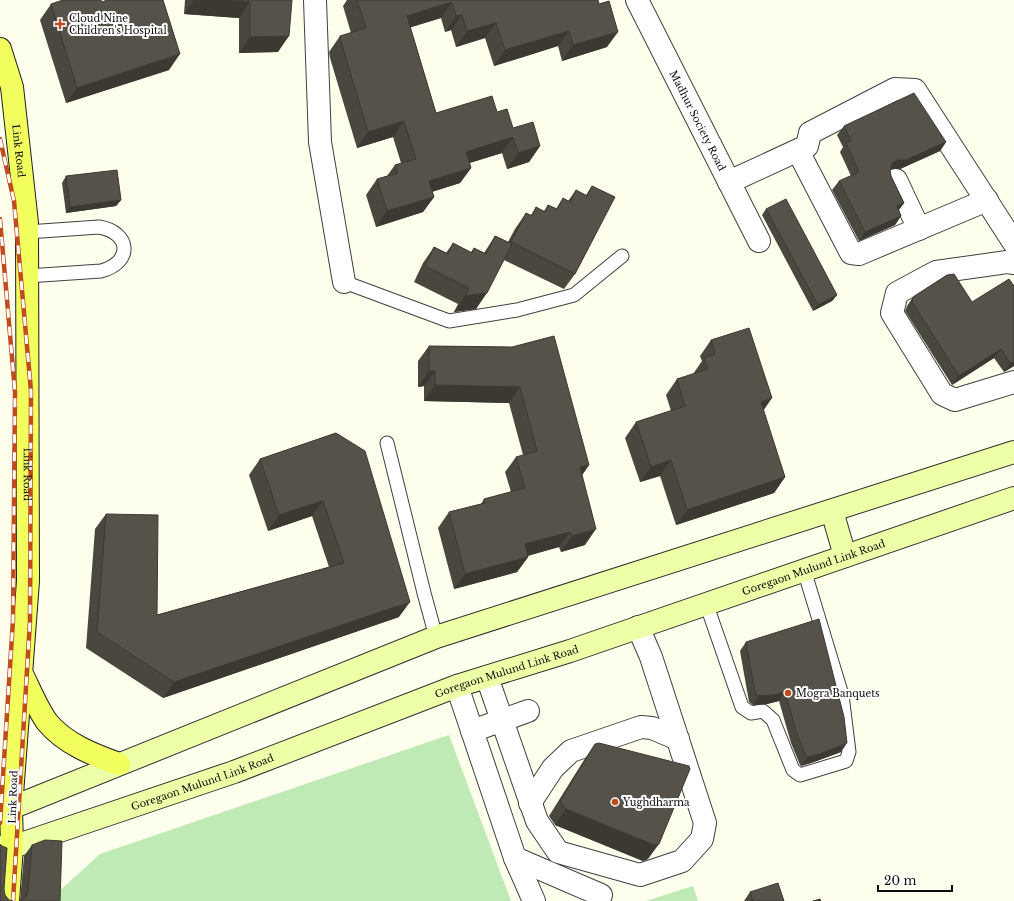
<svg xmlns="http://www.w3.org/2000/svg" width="1014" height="901" viewBox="0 0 1014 901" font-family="'Libre Baskerville',serif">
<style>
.green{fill:#c0eab5}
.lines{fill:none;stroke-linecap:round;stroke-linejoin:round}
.lane-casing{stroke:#404040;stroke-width:15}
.street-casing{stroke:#404040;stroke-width:24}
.secondary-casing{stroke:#2f2f2f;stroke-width:24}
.primary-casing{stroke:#1e1e1e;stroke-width:24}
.lane{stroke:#fff;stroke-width:13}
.street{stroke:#fff;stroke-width:22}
.secondary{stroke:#edffa7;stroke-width:22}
.primary{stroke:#f2fd5e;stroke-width:22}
.rail-casing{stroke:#c14b20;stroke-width:4.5}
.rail{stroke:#fff;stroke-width:3;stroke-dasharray:9;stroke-linecap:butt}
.wall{fill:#4a473f}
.shaded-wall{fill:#3c3933}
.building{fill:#565249;stroke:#3c3933}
.poi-dot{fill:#c14b20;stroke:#fff;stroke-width:1.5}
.labels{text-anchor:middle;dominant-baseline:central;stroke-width:4;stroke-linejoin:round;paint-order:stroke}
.poi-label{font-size:10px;fill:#0d0d0d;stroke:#fff;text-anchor:start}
.street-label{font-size:10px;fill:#0d0d0d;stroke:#fff}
</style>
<rect width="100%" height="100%" fill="#fdffec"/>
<g class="green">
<path d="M449,735L511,901H56L57,893L100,854Z"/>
<path d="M693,886L698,901H646Z"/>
</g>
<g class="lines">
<defs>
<g id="lane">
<path d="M27,232L99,227C130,232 134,262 101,271L27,276"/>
<path d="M344,282L449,321L517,310L574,295L622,256"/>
<path d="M387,443L424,593L436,637"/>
<path d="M706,603L742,707L751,713L763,711L773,720L793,770L800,775L846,761L849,752L842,695L804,570"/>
</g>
<g id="street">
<path d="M315,0L320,142L344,282"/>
<path id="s1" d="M637,0L759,241"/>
<path d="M798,151L851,253L859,254L987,200"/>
<path d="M896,180L919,229"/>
<path d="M729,182L807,146L810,133L895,89L915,90L1014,243"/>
<path d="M1014,263L1007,262L936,272L897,293L892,313L942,394L955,400L1014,382"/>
<path d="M487,677L537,821L558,852L640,875L682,861L702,839L705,823L651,657L638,627"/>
<path d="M457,686L515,858L534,901"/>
<path d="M472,731L528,711"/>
<path d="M530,803L553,768L571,751L641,727L652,728L678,739"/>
<path d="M515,858L601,895"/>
</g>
<g id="secondary">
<path d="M832,511L845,556"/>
<path d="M0,807L11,808L436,637L1014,452"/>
<path id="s2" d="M0,847H12L234,772L457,686L570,651L1014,498"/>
</g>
<g id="primary">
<path id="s3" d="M0,49L12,87L27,223L28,581L11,808L12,847L8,901"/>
<path d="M21,672C29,688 37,708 47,722C65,744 94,755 119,764"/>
</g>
</defs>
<use href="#lane" class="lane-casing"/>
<use href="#street" class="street-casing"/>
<use href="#secondary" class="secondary-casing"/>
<use href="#primary" class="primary-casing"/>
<use href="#lane" class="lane"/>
<use href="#street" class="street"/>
<use href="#secondary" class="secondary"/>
<use href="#primary" class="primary"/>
<defs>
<g id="rail">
<path d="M0,139L14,201L31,391L30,621L13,901"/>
<path d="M0,219L15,392L13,620L0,823"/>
</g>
</defs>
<use href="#rail" class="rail-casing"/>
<use href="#rail" class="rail"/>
</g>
<g class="wall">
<path d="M185,0H292L278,52L239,53V18L184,14Z"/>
<path d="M347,0H598L607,47L562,61L558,46L494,66L485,38L456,47L451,30L445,32L441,18L410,27L436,113L497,112L513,128L540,146L529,162L507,169L502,153L470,163L471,168L460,183L432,192L434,197L423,212L376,227L366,195L377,179L387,176L395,165L401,163L393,137L357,148L330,58L329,52L340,36L351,33L343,6Z"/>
<path d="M102,2L169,70L66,103L40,20L51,4Z"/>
<path d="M844,126L946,142L940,151L900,169H890L891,176L904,203L899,210L901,216L895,225L859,241L832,190L839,181L851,176L840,152L843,147L837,135Z"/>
<path d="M66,176L121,200L116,206L66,213L62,183Z"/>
<path d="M592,186L575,274L564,289L504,260L476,309L454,312L458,304L414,282L423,263L434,247L446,253L453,243L471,252L474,248L484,253L495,236L508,242L515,229L526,213L531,215L536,207L544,211L548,205L556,209L563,198L568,201L576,190L586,195Z"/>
<path d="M766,209L837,295L832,301L813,311L762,215Z"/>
<path d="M947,275L1014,366L1004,372L994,358L952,385L905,311L907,306L913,297Z"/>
<path d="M711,340L763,411L785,477L774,493L676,525L660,476L640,482L625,438L636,422L671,411L666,395L677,379L693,374L702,361L700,356Z"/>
<path d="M429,346L512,347L589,465L582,475L585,545L561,552L559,547L528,556V557L517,572L454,589L438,528L449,512L481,504L484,499L511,492L505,472L516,457L523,455L509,403L424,401V386L418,387V361Z"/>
<path d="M336,433L399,617L163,698L86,648L95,529L106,514L157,615L329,567L312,516L268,531L249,475L260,459Z"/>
<path d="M746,642L841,752L814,762L801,766L800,765L791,743L779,701L767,704L753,705L749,702L740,651Z"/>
<path d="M595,744L648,859L643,861L555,825L549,816L584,760Z"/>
<path d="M32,845L60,901H20L24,856Z"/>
<path d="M750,892L784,901H744Z"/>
</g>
<g class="shaded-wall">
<path d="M194,0H217L250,2L239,18L184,14Z"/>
<path d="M452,2L441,18L396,32L407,16Z"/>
<path d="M462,15L451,30L445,32L456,16Z"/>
<path d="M496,23L485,38L456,47L467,31Z"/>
<path d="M569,31L558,46L494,66L505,50Z"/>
<path d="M618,32L607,47L562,61L573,45Z"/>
<path d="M289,36L278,52L239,53L250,37Z"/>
<path d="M180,54L169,70L66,103L77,88Z"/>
<path d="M404,121L393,137L357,148L368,132Z"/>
<path d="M513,137L502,153L455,167L466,152Z"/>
<path d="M946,142L940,151L900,169H891L886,173L892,164L897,160Z"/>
<path d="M540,146L529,162L507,169L518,153Z"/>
<path d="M471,168L460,183L418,196L429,181Z"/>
<path d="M434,197L423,212L376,227L387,211Z"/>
<path d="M121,200L116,206L66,213L70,207Z"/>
<path d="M904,203L897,212V206Z"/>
<path d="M901,216L895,225L859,241L865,232Z"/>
<path d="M487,293L476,309L454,312L465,296Z"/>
<path d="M837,295L832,301L813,311L818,305Z"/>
<path d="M1001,349L994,358L952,385L959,376Z"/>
<path d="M1014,361V366L1004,372L1010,363Z"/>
<path d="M429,371H435L424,386L418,387Z"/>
<path d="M435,385L520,387L509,403L424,401Z"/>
<path d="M772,398L761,414V402Z"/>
<path d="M671,460L660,476L640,482L651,467Z"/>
<path d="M589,465L578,481L580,467Z"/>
<path d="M785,477L774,493L676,525L687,510Z"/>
<path d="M323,501L312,516L268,531L279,515Z"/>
<path d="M596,529L585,545L561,552L572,536Z"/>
<path d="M570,532L559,547L514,559L525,544Z"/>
<path d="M528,557L517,572L454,589L465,574Z"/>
<path d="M410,602L399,617L163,698L174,682Z"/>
<path d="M785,692L779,701L767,704L753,705L759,696Z"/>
<path d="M847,743L841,752L814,762L801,766L808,757Z"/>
<path d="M566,809L659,844L648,859L643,861L555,825Z"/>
</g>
<g class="building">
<path d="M63,0H101L102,2L107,0H163L180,54L77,88L51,4Z"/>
<path d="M217,0H292L289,36L250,37V2Z"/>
<path d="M357,0H598L599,4L609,1L618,32L573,45L569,31L505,50L496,23L467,31L462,15L456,16L452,2L407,16L436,113L492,96L497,112L507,109L513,128L533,122L540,146L518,153L513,137L466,152L471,168L429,181L434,197L387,211L377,179L398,173L395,165L416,159L404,121L368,132L341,42L340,36L366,28Z"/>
<path d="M914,93L946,142L906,160H897L892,164L890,170L891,176L904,203L897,206L901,216L865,232L839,181L859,172L846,143L851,141L844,126Z"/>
<path d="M117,170L121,200L70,207L66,176Z"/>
<path d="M592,186L615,197L575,274L511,242L526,213L532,216L536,207L545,212L548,205L557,209L563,198L570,202L576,190L587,196Z"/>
<path d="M786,199L837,295L818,305L766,209Z"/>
<path d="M495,236L512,244L487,293L465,296L469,288L425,266L434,247L448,254L453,243L472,253L474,248L486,254Z"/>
<path d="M954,274L972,302L1009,279L1014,286V361L1010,363L1001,349L959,376L912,302L913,297L947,275Z"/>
<path d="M749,328L772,398L761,402L785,477L687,510L671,460L651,467L636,422L685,406L677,379L708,369L704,358L715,354L711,340Z"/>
<path d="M554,336L589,465L580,467L596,529L572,536L570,532L525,544L528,557L465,574L449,512L485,503L484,499L525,488L516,457L537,451L520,387L435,385V371H429V346L512,347Z"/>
<path d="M336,433L365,451L410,602L174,682L97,632L106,514L158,515L157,615L344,563L323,501L279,515L260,459Z"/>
<path d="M819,619L844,717L847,743L820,754L808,757L806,756L797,734L785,692L773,695L759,696L755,693L746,642Z"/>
<path d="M599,743L689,766L690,769L659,844L654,845L566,809L560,801L595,744Z"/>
<path d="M45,840L62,841L60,901H20L22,900L27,896L28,891L32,845Z"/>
<path d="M0,844L2,846L7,848L4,889L5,895L9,900L13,901H0Z"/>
<path d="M778,883L784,901H753L750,892Z"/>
<path d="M820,899L821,901H813Z"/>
</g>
<g class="poi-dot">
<path d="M58 18h4v4h4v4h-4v4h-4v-4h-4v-4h4z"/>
<circle cx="788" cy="693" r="4"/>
<circle cx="615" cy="802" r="4"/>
</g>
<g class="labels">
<g class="poi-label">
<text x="69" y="18">Cloud Nine<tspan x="69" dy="12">Children's Hospital</tspan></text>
<text x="796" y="693">Mogra Banquets</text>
<text x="623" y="802">Yughdharma</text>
</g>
<g class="street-label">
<text stroke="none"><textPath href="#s1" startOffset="135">Madhur Society Road</textPath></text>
<text stroke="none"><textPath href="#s3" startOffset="104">Link Road</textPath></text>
<text stroke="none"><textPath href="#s3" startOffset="428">Link Road</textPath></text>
<text stroke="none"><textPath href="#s2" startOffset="861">Goregaon Mulund Link Road</textPath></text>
<text stroke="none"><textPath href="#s2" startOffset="537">Goregaon Mulund Link Road</textPath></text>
<text stroke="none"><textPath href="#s2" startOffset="213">Goregaon Mulund Link Road</textPath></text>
<text transform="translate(13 797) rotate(-88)">Link Road</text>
</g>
</g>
<path d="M878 885v6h74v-6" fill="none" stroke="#0d0d0d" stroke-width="2"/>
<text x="884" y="885" font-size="12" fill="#0d0d0d" stroke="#ffffff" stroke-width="3" paint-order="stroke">20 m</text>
</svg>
